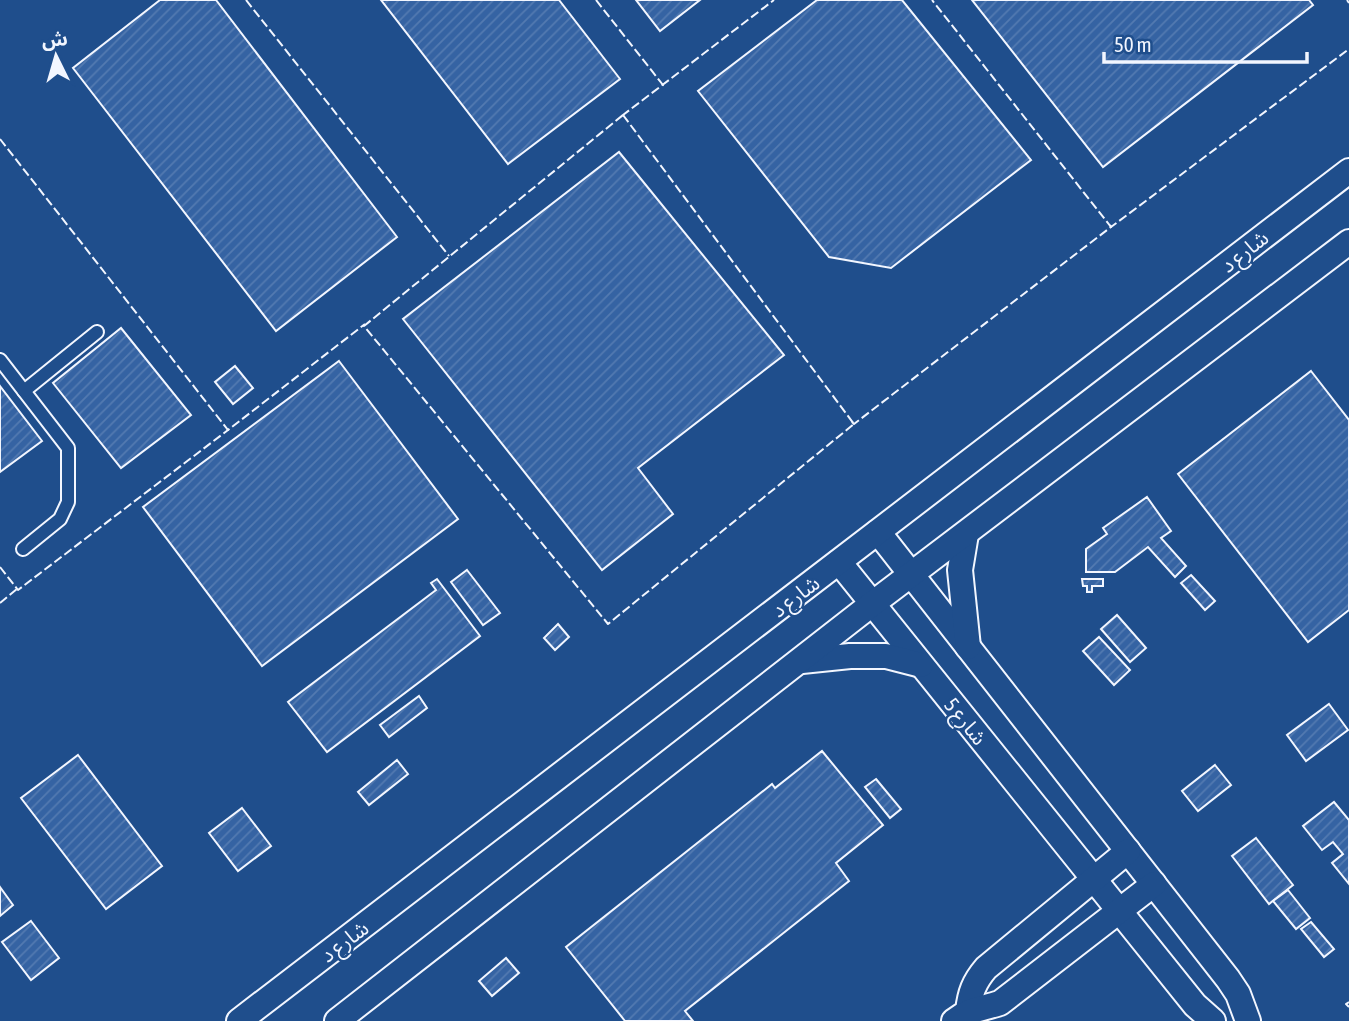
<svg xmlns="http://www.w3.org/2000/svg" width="1349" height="1021" viewBox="0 0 1349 1021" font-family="'Asap Condensed','Noto Sans Arabic',sans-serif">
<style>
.building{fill:url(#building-hatch);stroke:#f2f6ff;stroke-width:2}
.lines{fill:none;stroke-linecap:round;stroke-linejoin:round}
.lane-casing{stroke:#f2f6ff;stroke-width:16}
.street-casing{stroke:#f2f6ff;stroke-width:28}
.lane{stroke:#1f4e8c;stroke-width:12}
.street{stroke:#1f4e8c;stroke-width:24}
.fence{stroke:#f2f6ff;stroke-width:2;stroke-dasharray:9 3.5;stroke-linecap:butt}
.labels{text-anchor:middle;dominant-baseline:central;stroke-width:5;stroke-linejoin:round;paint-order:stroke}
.street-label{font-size:21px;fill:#f2f6ff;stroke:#1f4e8c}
</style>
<defs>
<pattern id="building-hatch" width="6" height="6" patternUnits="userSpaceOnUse" patternTransform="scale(1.75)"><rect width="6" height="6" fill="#3563a3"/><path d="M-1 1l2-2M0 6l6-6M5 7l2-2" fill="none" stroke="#537ab1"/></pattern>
</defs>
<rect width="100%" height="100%" fill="#1f4e8c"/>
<g class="building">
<path d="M160,0H216L397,237L276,331L73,68Z"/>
<path d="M381,0H559L620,79L508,164Z"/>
<path d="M636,0H700L660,31Z"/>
<path d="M817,0H902L1031,160L891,268L829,257L698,91Z"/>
<path d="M972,0H1309L1313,5L1103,167Z"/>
<path d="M619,152L784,355L638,468L673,514L602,570L403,319Z"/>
<path d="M121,328L191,415L121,468L53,383Z"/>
<path d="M339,361L458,519L262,666L143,507Z"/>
<path d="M235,366L253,388L233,404L215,382Z"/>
<path d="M1311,371L1349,420V610L1308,642L1178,474Z"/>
<path d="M0,386L42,441L0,472Z"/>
<path d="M1147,497L1171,531L1161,538L1186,566L1175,577L1148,547L1115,572H1086V549L1107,534L1103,528Z"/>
<path d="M467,570L500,613L483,625L451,582Z"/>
<path d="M1191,575L1215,601L1205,610L1181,583Z"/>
<path d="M437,579L480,636L327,752L288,702L436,590L431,583Z"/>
<path d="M1082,579H1103V586H1092V592H1087V586H1083Z"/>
<path d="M1117,615L1146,648L1130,662L1101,629Z"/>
<path d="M558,624L569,637L555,650L544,638Z"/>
<path d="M1099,637L1130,670L1114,685L1083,651Z"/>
<path d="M419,696L427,708L389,737L380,725Z"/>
<path d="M1329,704L1348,730L1306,761L1287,735Z"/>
<path d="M822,751L883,825L836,863L849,881L685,1011L693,1021H625L566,947L772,784L775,788Z"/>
<path d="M78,755L162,866L106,909L21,798Z"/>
<path d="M397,760L408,774L369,805L358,792Z"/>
<path d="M1215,765L1231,785L1198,811L1182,791Z"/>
<path d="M876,779L901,809L890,818L865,787Z"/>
<path d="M1334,802L1349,820V884L1332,863L1343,854L1333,842L1322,850L1303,826Z"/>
<path d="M242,808L271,846L238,871L209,833Z"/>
<path d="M1256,838L1293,885L1269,904L1232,856Z"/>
<path d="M0,887L13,905L0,916Z"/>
<path d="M1288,890L1310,918L1296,929L1273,901Z"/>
<path d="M31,921L59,958L31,980L2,942Z"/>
<path d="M1311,922L1334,949L1324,957L1301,929Z"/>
<path d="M506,958L519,973L492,996L479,981Z"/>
</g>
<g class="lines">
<defs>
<g id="lane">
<path d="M0,360L68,448V502L60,519L23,549"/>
<path d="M24,391L97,332"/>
</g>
<g id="street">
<path d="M878,532L1228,979L1238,994L1248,1021"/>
<path d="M966,534L960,570L968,647"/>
<path d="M839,562L1195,1005L1213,1021"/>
<path d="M802,661L850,656H886L921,665"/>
<path d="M968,1011C970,993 974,982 986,968L1128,851"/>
<path d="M239,1021L1349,171"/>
<path d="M337,1021L872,604L1349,242"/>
<path d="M954,1021C969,1009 982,1009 1000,1003L1154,884"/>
</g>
</defs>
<use href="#lane" class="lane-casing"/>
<use href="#street" class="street-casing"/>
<use href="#lane" class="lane"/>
<use href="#street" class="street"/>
<g class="fence">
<path d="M246,0L449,256"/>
<path d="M596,0L663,85L662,86"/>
<path d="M1347,0L1349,3"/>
<path d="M623,115L854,424L608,624L364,326Z"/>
<path d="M624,116L623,115L774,0"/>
<path d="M0,139L228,430L365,324"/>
<path d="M1110,225L1111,227L1349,49"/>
<path d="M852,422L854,424L1111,227L932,0"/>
<path d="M0,567L18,590L228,430L227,429"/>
<path d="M0,603L17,589"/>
<path d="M1349,1002L1346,1004L1349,1007"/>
</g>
</g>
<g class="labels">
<g class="street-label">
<text transform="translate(1244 251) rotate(-38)">شارع د</text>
<text transform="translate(795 596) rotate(-37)">شارع د</text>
<text transform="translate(966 721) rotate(51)">شارع 5</text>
<text transform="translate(344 941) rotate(-37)">شارع د</text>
</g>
</g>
<g transform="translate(56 56) rotate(355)" stroke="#1f4e8c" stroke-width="5" paint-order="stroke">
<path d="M0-5L12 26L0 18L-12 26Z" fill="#f2f6ff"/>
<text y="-10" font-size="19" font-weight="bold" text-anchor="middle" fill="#f2f6ff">ش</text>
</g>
<path d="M1104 52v10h203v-10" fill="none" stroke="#f2f6ff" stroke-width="3.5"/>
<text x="1114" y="52" font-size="21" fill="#f2f6ff" stroke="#1f4e8c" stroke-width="5" paint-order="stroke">50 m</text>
</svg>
